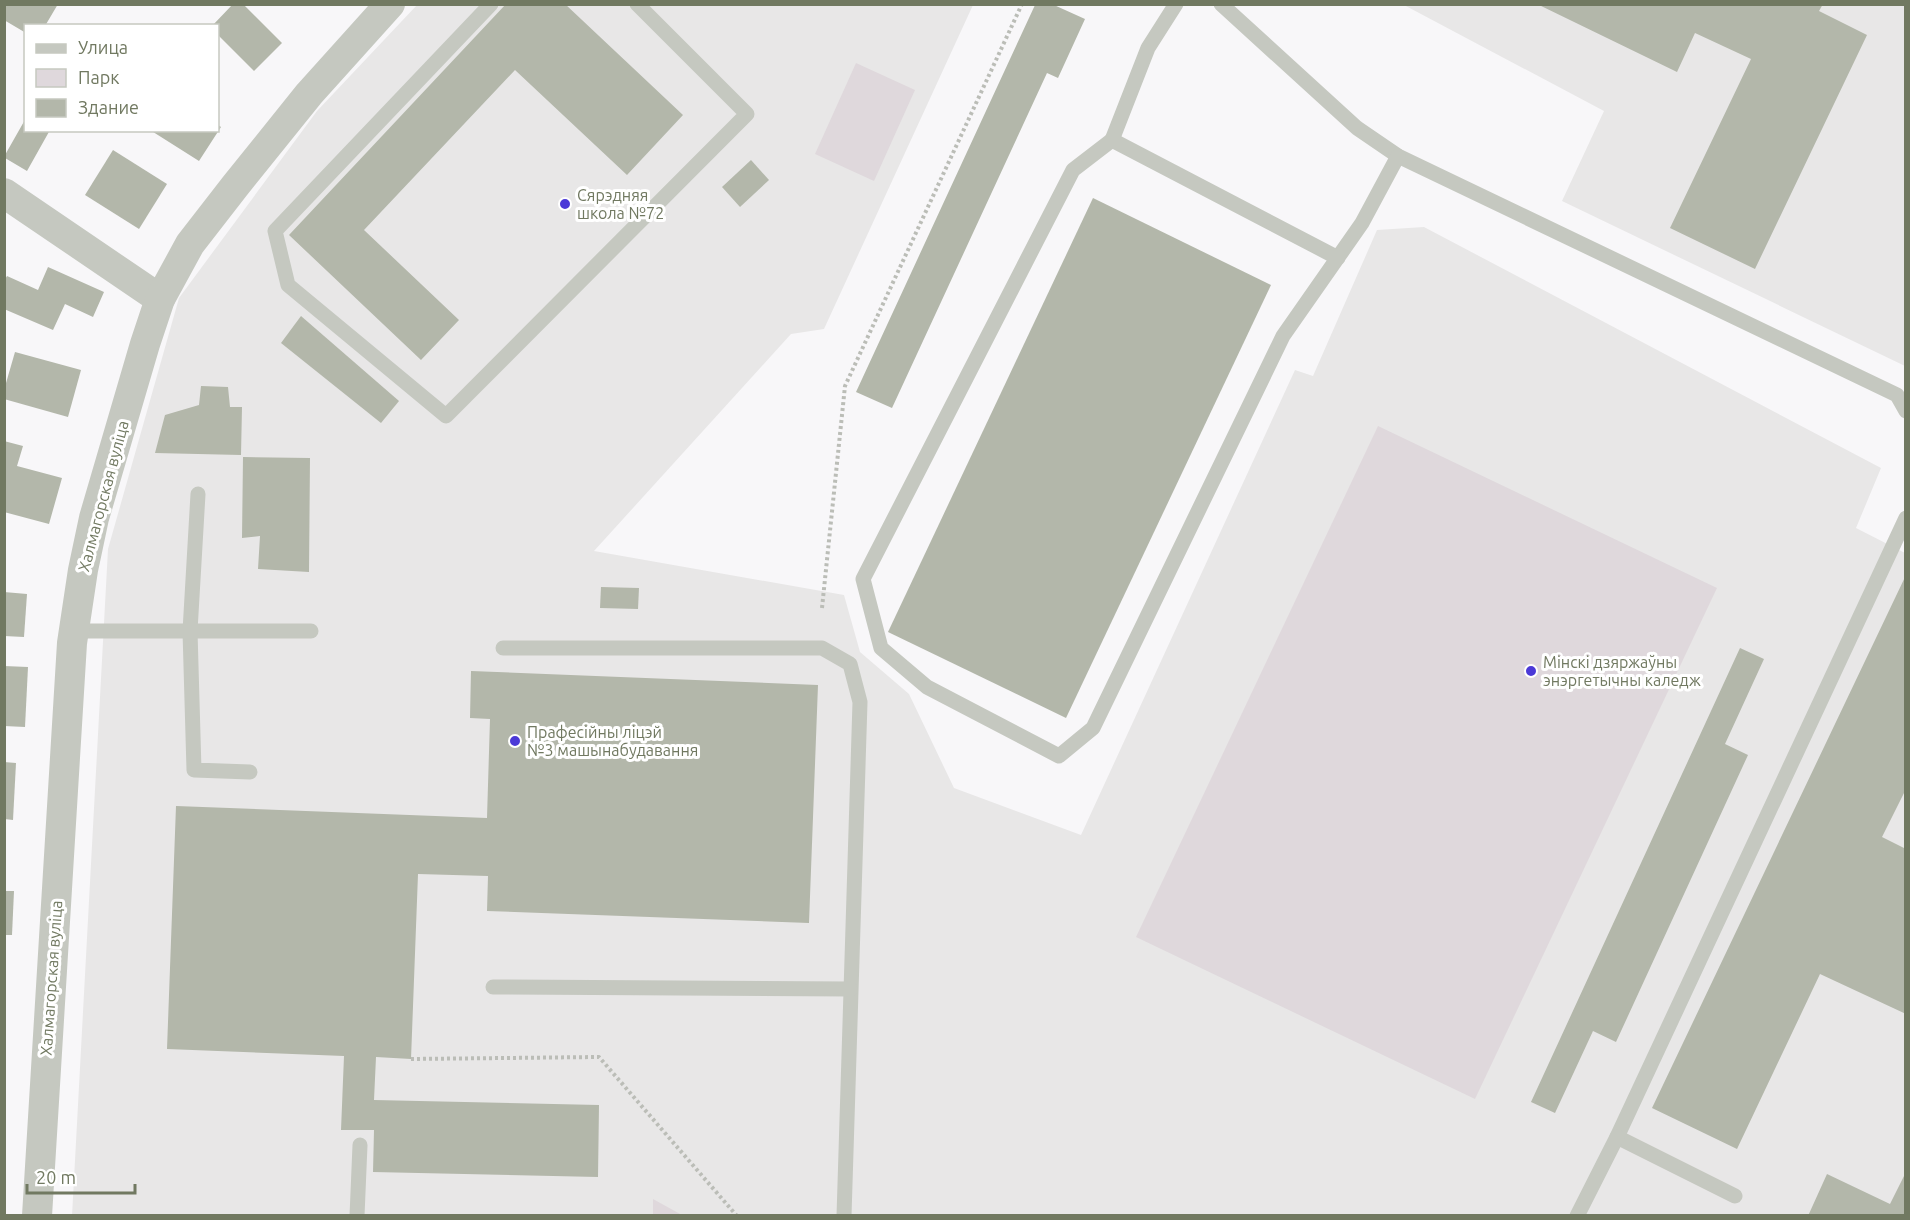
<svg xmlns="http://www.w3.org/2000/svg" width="1910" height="1220" viewBox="0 0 1910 1220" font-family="Ubuntu,sans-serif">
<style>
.built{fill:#e8e7e7}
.green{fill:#dfd8dc}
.building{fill:#b3b7aa}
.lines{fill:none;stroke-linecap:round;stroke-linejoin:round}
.path{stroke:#bbbdb7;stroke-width:4;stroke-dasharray:3 3;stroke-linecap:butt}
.service{stroke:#c5c8c0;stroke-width:15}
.minor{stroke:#c5c8c0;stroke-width:30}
.poi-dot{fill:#4b39d7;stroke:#fff;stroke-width:2}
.labels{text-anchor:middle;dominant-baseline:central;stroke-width:6;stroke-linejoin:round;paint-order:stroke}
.poi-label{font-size:16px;fill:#717961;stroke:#fff;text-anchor:start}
.street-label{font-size:16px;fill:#717961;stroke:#fff}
</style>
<rect width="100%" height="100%" fill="#f8f7f9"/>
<g class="built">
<path d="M417,5H973L824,329L791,334L594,551L844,595L860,652L909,694L954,788L1081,835L1295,370L1313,376L1377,230L1424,227L1881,468L1856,528L1905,553V1215L72,1216L108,549L179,298L317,111Z"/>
<path d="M1404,5H1905V366L1562,201L1604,111Z"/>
</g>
<g class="green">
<path d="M856,63L915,90L874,181L815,154Z"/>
<path d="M1378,426L1717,588L1475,1099L1136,937Z"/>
<path d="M653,1199L682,1215H653Z"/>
</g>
<g class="building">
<path d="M4,4H58L45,26H26V33L4,20Z"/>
<path d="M233,4H243L282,43L254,71L218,35V26H212Z"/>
<path d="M506,4H565L683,115L627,175L515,70L364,230L459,320L421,360L289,235Z"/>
<path d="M1537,4H1823L1819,11L1867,35L1755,269L1670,228L1751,59L1695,33L1677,72Z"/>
<path d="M1035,5H1054L1085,19L1058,78L1047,73L892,408L856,392Z"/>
<path d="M26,118V130H50L27,171L5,158V155Z"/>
<path d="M218,125L221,127L199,161L150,130H218Z"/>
<path d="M113,150L167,184L139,229L85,195Z"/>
<path d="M751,160L769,180L740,207L722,187Z"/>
<path d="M1093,198L1271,285L1066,718L888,632Z"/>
<path d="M48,267L104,292L93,317L65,304L53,330L4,309V281L7,276L38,290Z"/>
<path d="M301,316L399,401L381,423L281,343Z"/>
<path d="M15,352L81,370L68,417L4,399V390Z"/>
<path d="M201,386L228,387L230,407H242L241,455L155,453L165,415L199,405Z"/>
<path d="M4,441L23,446L17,466L62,478L49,524L4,512Z"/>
<path d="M243,457L310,458L309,572L258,569L260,536L242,538Z"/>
<path d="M1906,575V789L1882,837L1906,849V1014L1820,974L1737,1149L1652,1108Z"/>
<path d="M601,587L639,588L638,609L600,608Z"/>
<path d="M4,592L27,594L24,637L4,636Z"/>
<path d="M1740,648L1764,659L1725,744L1748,755L1616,1042L1593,1031L1555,1113L1531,1102Z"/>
<path d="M4,666L28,667L25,727L4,726Z"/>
<path d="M471,671L818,685L809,923L487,911L488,876L418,874L411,1059L376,1057L374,1100L599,1105L598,1177L373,1172L374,1130H341L344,1056L167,1049L176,806L487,818L490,719L470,718Z"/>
<path d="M4,762L16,763L13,820L4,819Z"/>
<path d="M4,891H14L12,935H4Z"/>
<path d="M1906,1172V1216H1808L1827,1174L1890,1204Z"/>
</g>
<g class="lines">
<g class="path">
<path d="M822,608L845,386L1022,4"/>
<path d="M411,1059L599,1057L737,1216"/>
</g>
<g class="service">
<path d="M491,4L275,231L288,285L446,416L747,114L637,4"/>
<path d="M1221,4L1357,128L1398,156L1897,395L1906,411"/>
<path d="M1112,140L1148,48L1176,4"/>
<path d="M1338,258L1112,140L1073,170L863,579L881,648L927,687L1059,756L1093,728L1283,336L1362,223L1398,156"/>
<path d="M198,494L190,631L194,770L250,772"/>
<path d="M74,631H311"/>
<path d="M503,648H822L850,664L860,702L844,1216"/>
<path d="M493,987L850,989"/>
<path d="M1735,1196L1617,1137L1906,518"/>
<path d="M357,1216L360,1145"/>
<path d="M1577,1216L1617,1137"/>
</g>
<g class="minor">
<path d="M4,193L160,299"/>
<path d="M37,1216L72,643L83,570L94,518L145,344L160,299L190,244L235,186L309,94L390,4"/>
</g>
</g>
<g class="poi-dot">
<circle cx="565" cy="204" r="6"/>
<circle cx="1531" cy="671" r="6"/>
<circle cx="515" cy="741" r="6"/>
</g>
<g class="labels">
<g class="poi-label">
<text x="577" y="195">Сярэдняя<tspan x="577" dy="18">школа №72</tspan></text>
<text x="1543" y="662">Мінскі дзяржаўны<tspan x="1543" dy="18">энэргетычны каледж</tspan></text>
<text x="527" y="732">Прафесійны ліцэй<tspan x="527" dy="18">№3 машынабудавання</tspan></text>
</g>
<g class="street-label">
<text transform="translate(103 496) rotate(-75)">Халмагорская вуліца</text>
<text transform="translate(51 978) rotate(-86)">Халмагорская вуліца</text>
</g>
</g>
<rect width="1910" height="1220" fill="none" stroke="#717961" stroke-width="12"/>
<rect x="24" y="24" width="195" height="108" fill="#ffffff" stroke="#c6c9c0" stroke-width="1.5"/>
<rect x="36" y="44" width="30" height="9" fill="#c5c8c0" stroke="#c6c9c0" stroke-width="1.5"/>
<text x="78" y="54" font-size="18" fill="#717961">Улица</text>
<rect x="36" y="69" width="30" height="18" fill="#dfd8dc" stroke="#c6c9c0" stroke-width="1.5"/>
<text x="78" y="84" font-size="18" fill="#717961">Парк</text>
<rect x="36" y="99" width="30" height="18" fill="#b3b7aa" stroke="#c6c9c0" stroke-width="1.5"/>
<text x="78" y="114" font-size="18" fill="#717961">Здание</text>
<path d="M27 1184v9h108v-9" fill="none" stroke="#717961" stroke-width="3"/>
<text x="36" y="1184" font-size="18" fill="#717961" stroke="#ffffff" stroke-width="4.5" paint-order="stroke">20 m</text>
</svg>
